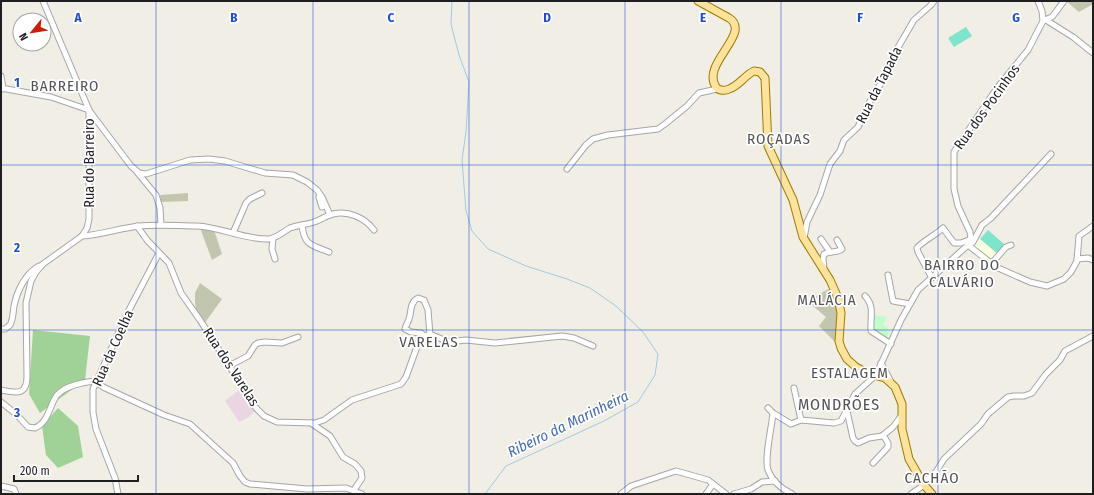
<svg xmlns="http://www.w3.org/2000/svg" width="1094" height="495" viewBox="0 0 1094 495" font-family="'Fira Sans Condensed',sans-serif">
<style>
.industrial{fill:#ead6e3}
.education{fill:#faffdf}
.construction{fill:#c2c6af}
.forest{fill:#a0d297}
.park{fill:#bffdcd}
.pitch{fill:#7ee4cb}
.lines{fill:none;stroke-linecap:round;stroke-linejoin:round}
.stream{stroke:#a2cae1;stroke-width:1}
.minor-casing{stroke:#a6a6a6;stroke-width:7}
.major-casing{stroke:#9a7d00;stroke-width:9}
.minor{stroke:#fff;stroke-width:5}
.major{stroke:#ffe29b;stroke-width:7}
.grid{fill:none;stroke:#1d4ed8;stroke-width:1;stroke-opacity:0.55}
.labels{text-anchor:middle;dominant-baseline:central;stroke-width:3.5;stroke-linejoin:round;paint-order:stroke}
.street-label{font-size:14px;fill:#1f1f1f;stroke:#fff}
.neighbourhood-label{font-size:15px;letter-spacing:1px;fill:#525252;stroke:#fff}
.water-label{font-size:15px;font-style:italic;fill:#456db5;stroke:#fff}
.quarter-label{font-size:16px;letter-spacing:1px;fill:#525252;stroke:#fff}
.grid-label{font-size:13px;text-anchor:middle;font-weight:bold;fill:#1d4ed8;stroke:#fff;stroke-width:3.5;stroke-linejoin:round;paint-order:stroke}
</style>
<rect width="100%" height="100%" fill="#f0eee5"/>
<path class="industrial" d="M240,389L255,411L249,417L239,422L225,401Z"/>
<path class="education" d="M978,237L998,254L991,262L972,247Z"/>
<g class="construction">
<path d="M1066,1H1092L1093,4L1079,12Z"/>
<path d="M188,193V201L161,202L160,195Z"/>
<path d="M200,228L214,230L222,254L212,260Z"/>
<path d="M200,283L222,299L204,324L197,313L195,303V293Z"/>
<path d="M832,287L838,307L837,344L819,326L826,317L807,301Z"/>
</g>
<g class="forest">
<path d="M33,330L90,336L85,380L40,413L29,394Z"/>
<path d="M58,408L78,426L83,457L58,468L46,455L42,426Z"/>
</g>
<path class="park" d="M873,315L887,317L883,325L888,327L887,329L890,331L886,340L872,331Z"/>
<g class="pitch">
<path d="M966,27L972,36L954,47L948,38Z"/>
<path d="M988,230L1005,245L998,254L980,239Z"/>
</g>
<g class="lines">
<path class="stream" d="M452,1L451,24L459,55L469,82L466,132L462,160L466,211L472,231L488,249L526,266L567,279L590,288L616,306L643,332L658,354L655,375L638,402L604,421L506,466L485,494"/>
<defs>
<g id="minor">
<path d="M1044,20L1052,17L1064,1"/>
<path d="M1046,20L1073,37L1093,53"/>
<path d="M1,76L3,89"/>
<path d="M1,88L51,97L89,110"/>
<path d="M91,113L131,166L139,173L146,174L190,160L209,159L225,161L265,173L293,175L307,182L317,190L322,197L330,215"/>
<path d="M567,169L586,145L593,139L608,135L658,129L665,124L687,106L699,93L717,89"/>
<path d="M137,172L156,195L160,208L161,225"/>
<path d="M319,197L322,207"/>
<path d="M302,225C304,246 312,245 329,252"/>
<path d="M137,226L147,240L169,263L181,293L200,320L256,408L264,416L277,422L315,423L324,420L352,400L401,384L406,377L418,344L422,337L427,335H432L449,342L466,340L495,343L562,336L574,338L593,346"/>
<path d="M233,233L246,203L250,199L262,193"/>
<path d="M82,236C101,235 120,228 139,226C158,224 178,226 197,226C221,227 245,240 269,239C277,238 283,232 290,228C297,225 306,225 314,222C321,220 327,215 333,214C348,210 365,218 374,230"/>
<path d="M273,238L272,249L275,259"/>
<path d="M804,238L807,222L820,195L830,164L840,151L844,140L858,127L869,103L887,73L893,56L914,20L931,5L934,1"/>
<path d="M821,239L830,252"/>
<path d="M969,244L971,239L970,232L958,206L954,189V152L997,88L1028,50L1043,21L1042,11L1038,1"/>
<path d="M968,245L996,267L1030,282L1047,286L1064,279L1071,272L1077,261L1079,236L1093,226"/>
<path d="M1077,259L1088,258L1093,260"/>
<path d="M991,264L1006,247L1011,245"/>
<path d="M824,270L823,258L824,254C830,251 837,253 842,249L837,240"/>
<path d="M888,275L893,301L910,304"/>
<path d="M932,278L918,252L917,248C920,243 937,234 943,228L954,243H961L971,239"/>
<path d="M865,296C875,306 870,318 871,331L891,344"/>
<path d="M1,329H5L10,325C13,320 13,313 14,306C17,291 25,274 39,266"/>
<path d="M424,336L421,333L411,332L405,329C406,325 408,322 409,319C412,311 409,303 418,298L424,300L428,310L430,335"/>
<path d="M881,363L891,382"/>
<path d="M229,366L248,356L255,345L258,343L265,342L282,343L298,337"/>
<path d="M794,388L801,420"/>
<path d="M1,390C16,393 27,396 27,376L26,303L31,281L36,272L43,264L82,236L87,228L89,219V110L43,1"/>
<path d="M1,402L16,414L28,427L35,428C49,422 49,406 57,395C65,386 83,382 95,381L103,387L164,415L190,424L233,463L240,476L245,482L250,484L307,489L346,488L362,494"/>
<path d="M768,408L773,413L791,424L801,420L834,423L841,421L855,394L876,375L901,320L918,290L968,245L973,242L982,225L991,218L1051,154"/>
<path d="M847,411L853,438L855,441L858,443L869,438L882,436L893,427L902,415"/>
<path d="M773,413C772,426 764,459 768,470C772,481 782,489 792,494"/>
<path d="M311,423L330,436L343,457L355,464L361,471L362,478L354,490"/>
<path d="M873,463L888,447V443L883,435"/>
<path d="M923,483L936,472L944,459L981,424L988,414L1008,397L1014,396H1024L1032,393L1046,374L1060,360L1065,351L1093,336"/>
<path d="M1,486L14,489L16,494"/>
<path d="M118,494L115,478L96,429L93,412V389L128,312L159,253"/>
<path d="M621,494L631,486L676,471L708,480L726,494"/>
<path d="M706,494L713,484"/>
<path d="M734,494L751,489L762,482L775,481"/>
<path d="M911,494L924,485"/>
</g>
<path id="major" d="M698,1L729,18C734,21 736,25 735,31C732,47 704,69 716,87C719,91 725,91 729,89C739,86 745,75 754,71L760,72L765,78L768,146L793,200L803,237L830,280L838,298L841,313L839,341L841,348L847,359L856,367L867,373L885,378L895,387L902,404V429L909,459L924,485L932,494"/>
</defs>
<use href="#minor" class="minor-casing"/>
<use href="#major" class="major-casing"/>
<use href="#minor" class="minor"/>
<use href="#major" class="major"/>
</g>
<path class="grid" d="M156,1V494M313,1V494M469,1V494M625,1V494M781,1V494M938,1V494M1,165H1093M1,330H1093"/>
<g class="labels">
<g class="street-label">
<text transform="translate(879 85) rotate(-63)">Rua da Tapada</text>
<text transform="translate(987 107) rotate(-54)">Rua dos Pocinhos</text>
<text transform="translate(89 163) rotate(-90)">Rua do Barreiro</text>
<text transform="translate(113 348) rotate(-66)">Rua da Coelha</text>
<text transform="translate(231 367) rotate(57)">Rua dos Varelas</text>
</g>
<g class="neighbourhood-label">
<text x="65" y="86">BARREIRO</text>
<text x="779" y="139">ROÇADAS</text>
<text x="962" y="265">BAIRRO DO<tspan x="962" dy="17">CALVÁRIO</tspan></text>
<text x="827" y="300">MALÁCIA</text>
<text x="429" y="342">VARELAS</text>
<text x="850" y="373">ESTALAGEM</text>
<text x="932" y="478">CACHÃO</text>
</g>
<g class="water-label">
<text transform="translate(568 424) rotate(-26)">Ribeiro da Marinheira</text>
</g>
<g class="quarter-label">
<text x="839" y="404">MONDRÕES</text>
</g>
</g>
<g class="grid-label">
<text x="78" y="22">A</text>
<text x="234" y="22">B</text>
<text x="391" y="22">C</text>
<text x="547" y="22">D</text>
<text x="703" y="22">E</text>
<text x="860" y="22">F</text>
<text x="1016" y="22">G</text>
<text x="17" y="87">1</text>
<text x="17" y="252">2</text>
<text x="17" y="417">3</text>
</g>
<rect width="1094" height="495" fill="none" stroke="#1f1f1f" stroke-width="4"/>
<g transform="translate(32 32) rotate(240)"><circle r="19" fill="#ffffff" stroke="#a5a5a5"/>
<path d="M0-3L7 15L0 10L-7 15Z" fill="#ce1d00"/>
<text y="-6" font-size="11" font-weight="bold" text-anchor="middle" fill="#1f1f1f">N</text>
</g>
<path d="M14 475v6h124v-6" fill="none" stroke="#1f1f1f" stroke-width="2"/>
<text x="20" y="475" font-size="12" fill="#1f1f1f" stroke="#ffffff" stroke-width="3" paint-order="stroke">200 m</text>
</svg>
